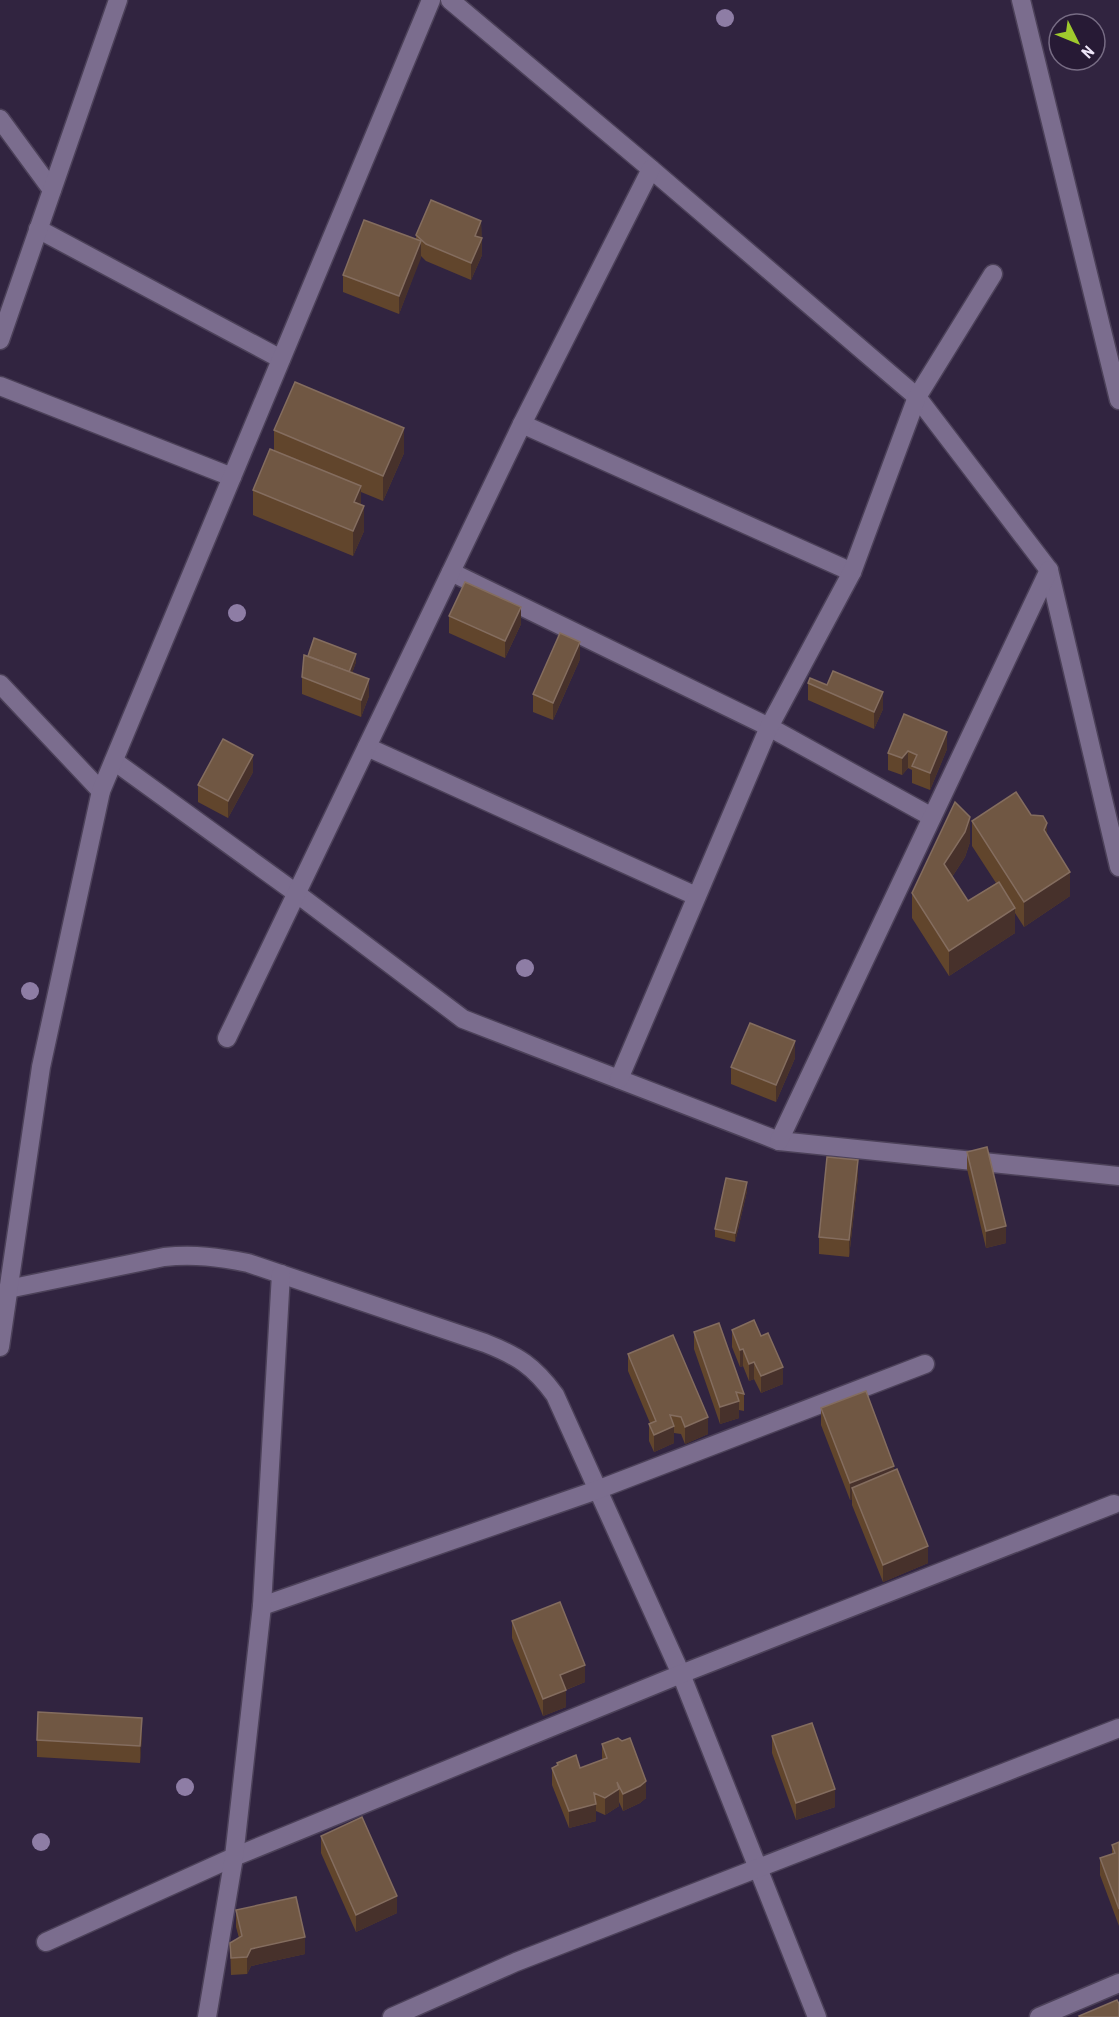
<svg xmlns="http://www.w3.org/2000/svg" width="1119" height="2017" viewBox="0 0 1119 2017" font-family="'Roboto Condensed',sans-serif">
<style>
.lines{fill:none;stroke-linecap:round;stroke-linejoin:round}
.street-casing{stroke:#4c4159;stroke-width:21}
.street{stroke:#7b6d8e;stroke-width:18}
.tree{fill:#8e7da5}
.wall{fill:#61452c}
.shaded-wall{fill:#47312b}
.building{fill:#705743;stroke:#846d5f;stroke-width:1.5}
</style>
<rect width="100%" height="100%" fill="#312440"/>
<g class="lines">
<defs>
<g id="street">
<path d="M450,0L651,169L917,397L1049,570L1119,867"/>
<path d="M1021,0L1119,400"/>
<path d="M0,119L52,190"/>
<path d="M38,229L281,359"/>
<path d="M0,340L118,0"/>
<path d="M0,386L232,477"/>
<path d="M522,424L852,572"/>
<path d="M451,572L769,727L932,817"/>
<path d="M0,684L101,791"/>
<path d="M367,747L696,896"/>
<path d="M114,761L296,893L463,1019L779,1141L1119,1176"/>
<path d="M227,1038L522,424L651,169"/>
<path d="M619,1079L769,727L852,572L917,397L993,274"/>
<path d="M779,1141L1049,570"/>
<path d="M8,1289L164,1257C194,1254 219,1257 248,1263L485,1343C518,1356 534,1366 555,1395L681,1674L817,2017"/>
<path d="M0,1347L41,1067L101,791L431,0"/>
<path d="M262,1606L597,1490L925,1364"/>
<path d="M46,1942L234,1857L681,1674L1114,1504"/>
<path d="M207,2017L234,1857L262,1606L281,1274"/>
<path d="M392,2017L516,1962L1119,1728"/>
<path d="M1039,2017L1119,1983"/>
</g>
</defs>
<use href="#street" class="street-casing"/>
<use href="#street" class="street"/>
</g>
<g class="tree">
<circle cx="725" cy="18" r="9"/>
<circle cx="237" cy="613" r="9"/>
<circle cx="525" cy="968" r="9"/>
<circle cx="30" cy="991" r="9"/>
<circle cx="185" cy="1787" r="9"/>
<circle cx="41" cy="1842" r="9"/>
</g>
<g class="wall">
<path d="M481,221L482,255L471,280L426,261L421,256L399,314L343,292V275L416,240V235Z"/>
<path d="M274,430L404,453L383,501L361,492V505L364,531L353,556L253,515V490L274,450Z"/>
<path d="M449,616L521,624L505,658L449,633Z"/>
<path d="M308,656L356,662L352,673L369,696L361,717L302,694V677Z"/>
<path d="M580,659L553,720L533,712V694Z"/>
<path d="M808,683L883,709L874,729L808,700Z"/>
<path d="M947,749L930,790L912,783V770L908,768L902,775L888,770V753Z"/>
<path d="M253,772L228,818L198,802V785Z"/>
<path d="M1031,815L1047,836L1070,896L1024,927L1015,913V933L949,976L912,918V893L970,842L965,857L952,877L968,901L996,883L972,846V821Z"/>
<path d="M795,1058L776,1102L731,1084V1067Z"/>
<path d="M967,1152L1006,1243L986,1248L967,1169Z"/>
<path d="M858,1177L849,1257L819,1254V1237Z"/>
<path d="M747,1191L735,1242L715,1237V1229Z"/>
<path d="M732,1330L783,1384L761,1393L754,1379L749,1381L743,1366L740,1367L732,1347Z"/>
<path d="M694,1332L744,1394V1411L739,1410V1418L720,1424L694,1349Z"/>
<path d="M628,1354L708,1434L685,1444L681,1434L674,1433V1443L654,1452L649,1441V1424L650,1423L628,1371Z"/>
<path d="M821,1408L894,1470L928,1563L883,1582L852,1505V1499L850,1500L821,1425Z"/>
<path d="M512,1621L585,1682L566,1690V1707L543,1716L512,1638Z"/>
<path d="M142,1735L140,1763L37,1757V1740Z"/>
<path d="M772,1736L835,1807L796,1820L772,1753Z"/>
<path d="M602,1744L646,1798L640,1803L623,1811L619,1802V1806L605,1815L596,1811V1821L569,1828L552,1785V1768L557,1766V1763L580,1768L602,1760Z"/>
<path d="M321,1836L397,1913L356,1932L321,1853Z"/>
<path d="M1119,1842V1926L1100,1875V1858L1112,1854V1845Z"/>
<path d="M236,1910L305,1954L251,1966L247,1974L231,1975L230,1943L239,1938L236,1927Z"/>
</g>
<g class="shaded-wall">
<path d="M481,221L482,255L471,280V263L475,236Z"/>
<path d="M421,241V258L399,314V296Z"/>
<path d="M404,428V453L383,501V476Z"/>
<path d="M361,486V511L354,502Z"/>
<path d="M364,506V531L353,556V531Z"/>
<path d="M521,607V624L505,658V641Z"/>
<path d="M580,642V659L553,720V703Z"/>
<path d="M356,654V662L348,684V675Z"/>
<path d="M369,679V696L361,717V700Z"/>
<path d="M883,692V709L874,729V712Z"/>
<path d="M947,732V749L930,790V773Z"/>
<path d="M908,751V768L902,775V758Z"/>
<path d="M253,755V772L228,818V801Z"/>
<path d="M970,817V842L965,857L944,889V864Z"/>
<path d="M1047,823V847L1044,830Z"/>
<path d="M1070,872V896L1024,927V902Z"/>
<path d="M1015,908V933L949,976V951Z"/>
<path d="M795,1041V1058L776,1102V1085Z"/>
<path d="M858,1160V1177L849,1257V1240Z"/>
<path d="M747,1182V1191L735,1242V1233Z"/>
<path d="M1006,1226V1243L986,1248V1231Z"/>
<path d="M743,1349V1366L740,1367V1350Z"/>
<path d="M754,1362V1379L749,1381V1364Z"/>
<path d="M783,1367V1384L761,1393V1376Z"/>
<path d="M739,1401V1418L720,1424V1407Z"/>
<path d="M708,1417V1434L685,1444V1427Z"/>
<path d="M674,1426V1443L654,1452V1435Z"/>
<path d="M894,1466V1483L852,1488V1499L850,1500V1483Z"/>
<path d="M928,1546V1563L883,1582V1565Z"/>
<path d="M585,1665V1682L560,1692V1675Z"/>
<path d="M566,1690V1707L543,1716V1699Z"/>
<path d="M142,1718V1735L140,1763V1746Z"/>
<path d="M646,1781V1798L640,1803L623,1811V1794Z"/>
<path d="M619,1789V1806L605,1815V1798Z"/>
<path d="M835,1789V1807L796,1820V1803Z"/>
<path d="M596,1804V1821L569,1828V1811Z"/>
<path d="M397,1896V1913L356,1932V1915Z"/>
<path d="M305,1937V1954L251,1966L247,1974V1957L251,1949Z"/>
</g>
<g class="building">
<path d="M431,200L481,221L475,236L482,238L471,263L426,244L416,235Z"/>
<path d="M364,220L421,241L399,296L343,275Z"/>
<path d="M295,382L404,428L383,476L274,430Z"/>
<path d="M270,449L361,486L354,502L364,506L353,531L253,490Z"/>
<path d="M465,582L521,607L505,641L449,616Z"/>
<path d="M560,633L580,642L553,703L533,694Z"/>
<path d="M314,638L356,654L349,672L308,656Z"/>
<path d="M304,655L369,679L361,700L302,677Z"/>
<path d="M833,671L883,692L874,712L808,683L810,678L827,685Z"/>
<path d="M904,714L947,732L930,773L912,766L917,755L908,751L902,758L888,753Z"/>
<path d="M223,739L253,755L228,801L198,785Z"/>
<path d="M1016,792L1031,815L1043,816L1047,823L1044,830L1070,872L1024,902L972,821Z"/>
<path d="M955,802L970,817L965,832L944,864L968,901L999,882L1015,908L949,951L912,893Z"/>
<path d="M750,1023L795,1041L776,1085L731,1067Z"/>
<path d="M987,1147L1006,1226L986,1231L967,1152Z"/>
<path d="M827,1157L858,1160L849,1240L819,1237Z"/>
<path d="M726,1178L747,1182L735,1233L715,1229Z"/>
<path d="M754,1320L761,1336L768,1333L783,1367L761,1376L754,1362L749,1364L743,1349L740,1350L732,1330Z"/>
<path d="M719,1323L744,1394L736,1392L739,1401L720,1407L694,1332Z"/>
<path d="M673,1335L708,1417L685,1427L681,1417L670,1415L674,1426L654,1435L649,1424L656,1421L628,1354Z"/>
<path d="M866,1391L894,1466L850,1483L821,1408Z"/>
<path d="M897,1469L928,1546L883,1565L852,1488Z"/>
<path d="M560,1602L585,1665L560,1675L566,1690L543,1699L512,1621Z"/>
<path d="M38,1712L142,1718L140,1746L37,1740Z"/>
<path d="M812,1723L835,1789L796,1803L772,1736Z"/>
<path d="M618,1738L622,1741L630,1738L646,1781L640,1786L623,1794L617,1782L619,1789L605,1798L594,1793L596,1804L569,1811L552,1768L558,1765L557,1763L576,1755L580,1768L607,1758L602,1744Z"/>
<path d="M362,1817L397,1896L356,1915L321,1836Z"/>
<path d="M1119,1842V1909L1100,1858L1115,1853L1112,1845Z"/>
<path d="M296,1897L305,1937L251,1949L247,1957L231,1958L230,1943L242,1936L236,1910Z"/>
<path d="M1117,2000L1119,2004V2017H1080L1079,2016Z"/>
</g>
<g transform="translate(1077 42) rotate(133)"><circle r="28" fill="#271a35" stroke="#776c84" stroke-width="1.5"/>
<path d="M0-4.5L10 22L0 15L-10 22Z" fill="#9fca2d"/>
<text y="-9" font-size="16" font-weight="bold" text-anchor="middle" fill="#efe7fa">N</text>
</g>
</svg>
